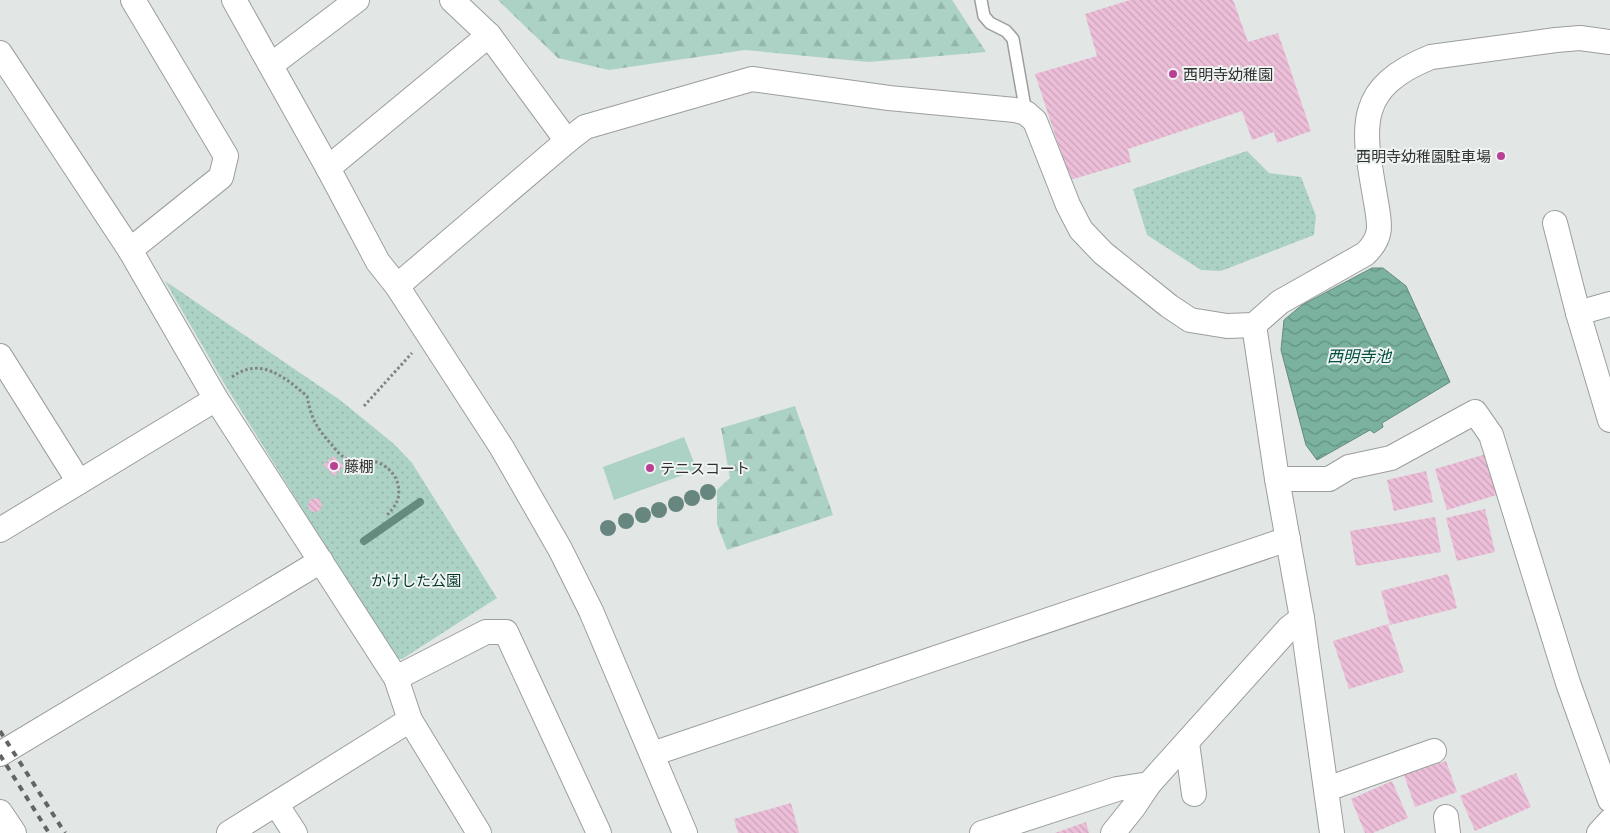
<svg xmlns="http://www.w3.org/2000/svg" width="1610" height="833" viewBox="0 0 1610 833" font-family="'Exo 2','Noto Sans JP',sans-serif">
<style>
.grass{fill:url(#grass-dots)}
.forest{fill:url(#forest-firs)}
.garden{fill:#acd2c5}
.water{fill:url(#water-waves);stroke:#648b7e}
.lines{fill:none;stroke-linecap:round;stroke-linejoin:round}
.stream{stroke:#648b7e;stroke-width:8}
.building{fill:url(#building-back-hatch)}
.service-casing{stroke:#9b9e9d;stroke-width:14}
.minor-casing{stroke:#9b9e9d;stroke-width:26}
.path{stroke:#818483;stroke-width:3;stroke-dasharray:2.5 2.5;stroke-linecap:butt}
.service{stroke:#fff;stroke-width:11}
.minor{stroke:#fff;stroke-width:24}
.rail{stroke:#626564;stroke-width:4;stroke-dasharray:6 6;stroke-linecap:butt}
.tree{fill:#67867f}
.poi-dot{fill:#b94093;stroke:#eff3f2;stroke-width:2}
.labels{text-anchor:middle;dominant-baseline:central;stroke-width:4;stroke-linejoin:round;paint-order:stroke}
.poi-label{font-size:15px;fill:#303231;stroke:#eff3f2;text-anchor:start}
.park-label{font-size:15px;fill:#03372b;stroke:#eff3f2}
.water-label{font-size:16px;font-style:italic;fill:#004f3f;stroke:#eff3f2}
</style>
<defs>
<pattern id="grass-dots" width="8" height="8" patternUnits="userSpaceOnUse" patternTransform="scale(1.25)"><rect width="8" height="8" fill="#acd2c5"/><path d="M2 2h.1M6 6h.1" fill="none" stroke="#94b5aa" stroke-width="1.8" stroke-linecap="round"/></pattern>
<pattern id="forest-firs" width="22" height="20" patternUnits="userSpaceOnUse" patternTransform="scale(1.25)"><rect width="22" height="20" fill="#acd2c5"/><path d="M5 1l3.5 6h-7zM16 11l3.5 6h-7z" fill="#94b5aa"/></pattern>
<pattern id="water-waves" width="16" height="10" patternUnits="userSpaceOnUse" patternTransform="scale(1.25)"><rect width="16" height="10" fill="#7ab19f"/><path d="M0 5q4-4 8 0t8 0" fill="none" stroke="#649182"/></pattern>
<pattern id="building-back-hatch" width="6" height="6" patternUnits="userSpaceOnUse" patternTransform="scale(1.25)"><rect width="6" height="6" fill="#ecbed8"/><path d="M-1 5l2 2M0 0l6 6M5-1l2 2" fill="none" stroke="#cba4ba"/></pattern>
</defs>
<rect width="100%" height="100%" fill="#e2e6e5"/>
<g class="grass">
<path d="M1247,151L1269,173L1301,177L1316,216L1314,235L1221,271L1201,270L1147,235L1133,189Z"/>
<path d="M165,281L340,400L394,444L412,463L497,598L402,659L395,658L224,383Z"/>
</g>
<g class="forest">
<path d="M498,0H952L986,52L869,62L745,50L609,70L558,58Z"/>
<path d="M795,406L833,515L727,550L717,524V490L730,478L721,428Z"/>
</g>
<path class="garden" d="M684,437L697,470L614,500L603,467Z"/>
<path class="water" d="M1372,268H1383L1406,286L1450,382L1382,423L1383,427L1374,433L1370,430L1317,460L1306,445L1281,350L1284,320L1302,305Z"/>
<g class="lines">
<path class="stream" d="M364,541L420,502"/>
</g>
<g class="building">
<path d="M1130,0H1233L1248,42L1278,33L1311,131L1277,143L1274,132L1252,140L1242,111L1128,149L1131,162L1070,180L1035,74L1097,56L1085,14Z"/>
<path d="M1500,450L1513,490L1447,510L1435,469Z"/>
<path d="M333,456L344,466L334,476L323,465Z"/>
<path d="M1426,471L1433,502L1394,511L1387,480Z"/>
<circle cx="315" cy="505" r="7"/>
<path d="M1485,509L1495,552L1457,561L1446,518Z"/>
<path d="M1435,517L1441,552L1356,566L1350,531Z"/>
<path d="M1448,574L1457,608L1390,625L1381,591Z"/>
<path d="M1388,624L1404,672L1349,689L1333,641Z"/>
<path d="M1446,761L1457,792L1415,807L1404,775Z"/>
<path d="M1516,773L1531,807L1475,831L1460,796Z"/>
<path d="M1392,781L1408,818L1373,833H1365L1351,799Z"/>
<path d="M791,803L799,833H738L734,819Z"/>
<path d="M1086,822L1089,833H1055Z"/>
</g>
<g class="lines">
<defs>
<path id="service" d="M981,0L984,16L990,23L1006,31L1013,39L1026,113"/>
<g id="minor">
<path d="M234,0L328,168L378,262L397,286L502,448L560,549L591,611L685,833"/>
<path d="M452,0L489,35L567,141"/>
<path d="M0,53L130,250L216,399L396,678L410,720L479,833"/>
<path d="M271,65L357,0"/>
<path d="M328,168L489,35"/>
<path d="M1555,223L1578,313L1610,420"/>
<path d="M130,250L221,177L226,156L133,0"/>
<path d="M397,286L567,141L585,127L752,79L889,98L1015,110L1026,113L1035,121L1068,205L1081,230L1103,253L1169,306L1190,320L1227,326L1254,325L1280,302L1365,254C1383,237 1380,225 1376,202C1364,131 1351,89 1431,57L1556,40L1580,38L1610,42"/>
<path d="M1578,313L1610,304"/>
<path d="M1254,325L1277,479L1302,618L1332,833"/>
<path d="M0,356L79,482"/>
<path d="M1277,479H1329L1349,467L1391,458L1475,412L1491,435L1568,683L1610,800"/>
<path d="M0,530L216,399"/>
<path d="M396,678L486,632H506L599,833"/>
<path d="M1187,743L1194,794"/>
<path d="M0,754L321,561"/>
<path d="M652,754L1288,539"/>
<path d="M1327,789L1434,751"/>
<path d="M276,804L295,833"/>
<path d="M0,812L14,833"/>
<path d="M1446,817L1448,833"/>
<path d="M229,833L410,720"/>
<path d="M982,833L1117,789L1149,784L1289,628L1302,618"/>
<path d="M1113,833L1133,808L1149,784"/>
<path d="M1599,833L1610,821"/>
</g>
</defs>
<use href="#service" class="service-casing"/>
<use href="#minor" class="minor-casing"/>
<g class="path">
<path d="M232,377C261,356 284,377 307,396C311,418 316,427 331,444C334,447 337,452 341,455C348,462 362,460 371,461C383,462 396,473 398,485C401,499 395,507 386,516"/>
<path d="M364,406L412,353"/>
</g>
<use href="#service" class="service"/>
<use href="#minor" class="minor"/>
<g class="rail">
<path d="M0,731L65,833"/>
<path d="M0,755L49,833"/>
</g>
</g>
<g class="tree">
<circle cx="708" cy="492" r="8"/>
<circle cx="692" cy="498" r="8"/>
<circle cx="676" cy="504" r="8"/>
<circle cx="659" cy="510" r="8"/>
<circle cx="643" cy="515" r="8"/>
<circle cx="626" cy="521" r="8"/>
<circle cx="608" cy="528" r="8"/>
</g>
<g class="poi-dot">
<circle cx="1173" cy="74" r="5"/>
<circle cx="1501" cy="156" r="5"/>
<circle cx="334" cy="466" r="5"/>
<circle cx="650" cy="468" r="5"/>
</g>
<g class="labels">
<g class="poi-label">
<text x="1183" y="74">西明寺幼稚園</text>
<text x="1491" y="156" text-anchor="end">西明寺幼稚園駐車場</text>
<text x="344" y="466">藤棚</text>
<text x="660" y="468">テニスコート</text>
</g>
<g class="park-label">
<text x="416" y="580">かけした公園</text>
</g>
<g class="water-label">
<text x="1359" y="355">西明寺池</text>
</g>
</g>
</svg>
